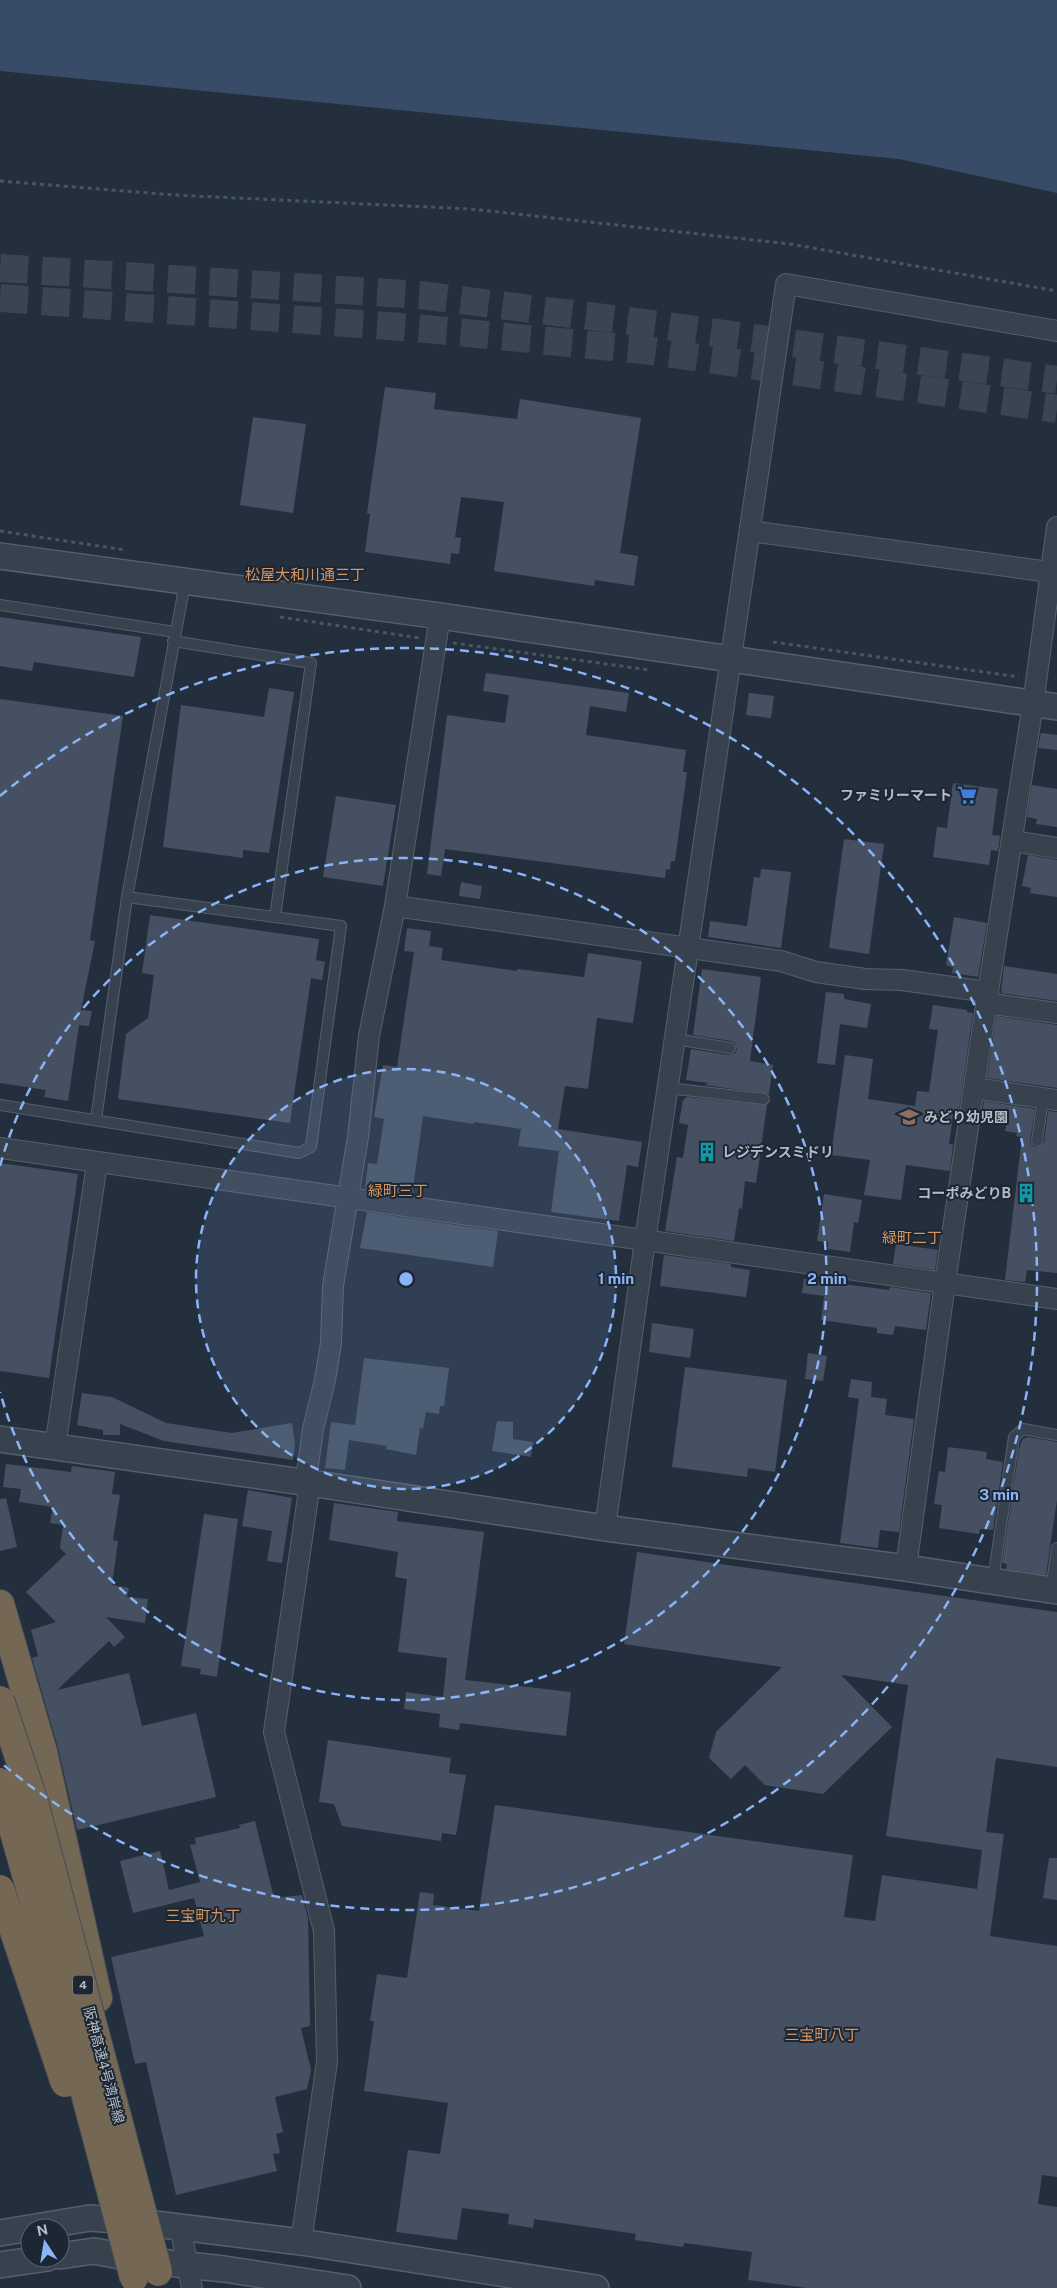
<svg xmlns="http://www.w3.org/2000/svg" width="1057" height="2288" viewBox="0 0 1057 2288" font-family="'Public Sans','Noto Sans JP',sans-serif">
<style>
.water{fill:#394c67}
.building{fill:#455162}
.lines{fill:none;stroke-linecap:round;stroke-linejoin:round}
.motorway-tunnel{stroke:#3a4453;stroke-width:28;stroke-dasharray:28 14;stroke-linecap:butt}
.service-casing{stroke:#565f6c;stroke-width:12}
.minor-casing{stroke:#565f6c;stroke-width:22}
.tertiary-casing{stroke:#565f6c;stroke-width:28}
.motorway-casing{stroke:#434c59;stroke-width:30}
.path{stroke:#44595c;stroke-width:3;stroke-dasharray:4 4;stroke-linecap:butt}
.service{stroke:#38414e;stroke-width:10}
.minor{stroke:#38414e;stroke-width:20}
.tertiary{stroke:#38414e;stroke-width:25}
.motorway{stroke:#746855;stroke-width:28}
.motorway-bridge-casing{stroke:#434c59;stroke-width:30;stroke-linecap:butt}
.motorway-bridge{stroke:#746855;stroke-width:28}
.ring{fill:none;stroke:#8ab4f8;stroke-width:2.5;stroke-dasharray:9 6}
.labels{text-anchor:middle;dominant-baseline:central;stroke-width:4;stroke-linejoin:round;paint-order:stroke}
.shield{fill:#1d2633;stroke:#878f9c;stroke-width:1}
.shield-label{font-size:12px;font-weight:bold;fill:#b4bcc9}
.poi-label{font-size:14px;font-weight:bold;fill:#b4bcc9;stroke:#1d2633;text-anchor:end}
.street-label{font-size:14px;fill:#b4bcc9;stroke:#1d2633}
.neighbourhood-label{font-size:15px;fill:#d59563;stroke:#1d2633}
.centre{fill:#8ab4f8;stroke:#1d2633;stroke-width:2.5}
.ring-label{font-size:15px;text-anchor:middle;font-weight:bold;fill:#8ab4f8;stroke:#1d2633;stroke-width:4;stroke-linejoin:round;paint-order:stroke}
</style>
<rect width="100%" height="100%" fill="#242f3e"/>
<path class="water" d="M0,0H1057V193L899,159L0,71Z"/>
<g class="building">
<path d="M385,387L436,393L434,409L517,419L520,399L641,418L620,553L638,556L634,586L595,580L594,586L494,571L504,502L461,497L455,537L461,538L459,554L451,553L450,564L365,552L370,514L367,513Z"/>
<path d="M253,417L306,424L293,513L240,505Z"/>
<path d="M0,617L141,637L134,677L34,662L32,671L0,666Z"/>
<path d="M486,673L629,693L626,712L590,706L586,735L686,750L683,772H687L675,861H671L670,870L666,869L665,878L445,849L441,876L427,874L447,715L505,723L509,695L483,691Z"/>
<path d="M269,688L294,692L269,853L243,850V858L163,847L181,705L264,717Z"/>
<path d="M749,693L774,696L771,718L746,715Z"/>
<path d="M0,699L123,716L90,940L95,941L81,1010L92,1011L89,1026L79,1025L68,1101L44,1097L46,1090L0,1083Z"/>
<path d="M1041,733L1057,735V750L1038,748Z"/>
<path d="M953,783L998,789L992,835L1000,836L998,851L991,850L989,865L933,857L937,827L947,828Z"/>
<path d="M1032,785L1057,789V827L1036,824L1037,819L1027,817Z"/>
<path d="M336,796L396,805L383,886L323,877Z"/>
<path d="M844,839L884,844L869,954L829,948Z"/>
<path d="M1028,855L1057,860V897L1030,893L1031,888L1022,886Z"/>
<path d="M761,869L791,872L781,948L708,937L710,921L747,926L754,877L760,878Z"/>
<path d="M461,882L482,886L480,899L459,896Z"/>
<path d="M150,915L319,939L316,960L325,962L322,980L311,978L290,1123L118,1099L126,1034L148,1018L154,975L142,973Z"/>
<path d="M954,917L987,923L978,977L952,973L953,967L946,965Z"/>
<path d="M407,928L431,931L429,946L443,948L441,960L517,971V969L584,977L588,953L642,961L633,1023L597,1018L588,1089L565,1086L558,1129L642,1142L638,1167L627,1165L619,1221L551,1212L559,1151L518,1146L521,1129L474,1122L473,1124L423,1116L412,1195L365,1188L368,1163L377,1164L384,1119L374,1117L383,1065L397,1067L414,952L404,951Z"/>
<path d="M1004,966L1057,974V1001L1001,993Z"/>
<path d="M702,969L761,977L750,1061L773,1065L769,1094L705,1085L708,1083L686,1080L691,1049L729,1055L735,1053L737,1049L735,1043L731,1041L693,1035Z"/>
<path d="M826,992L844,994V999L871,1004L867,1028L840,1024L835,1065L817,1063Z"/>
<path d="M933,1005L967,1010V1012L973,1013L959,1110L954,1109L949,1144H953L950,1171L906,1165L901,1200L864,1195L870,1160L831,1155L845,1055L873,1059L868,1099L915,1106L917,1091L929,1092L938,1030L929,1029Z"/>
<path d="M996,1016L1057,1025V1088L987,1078Z"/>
<path d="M687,1097L767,1105L756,1183L745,1181L742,1209L739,1208L734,1241L665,1231L677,1157L683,1158L688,1125L679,1123L683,1100Z"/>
<path d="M984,1101L1035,1109L1030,1141L1032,1146L1037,1148L1044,1142L1048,1111L1057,1112V1273L1027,1270L1025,1282L1005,1280L1022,1137L1016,1136L1017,1133L1005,1131L1007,1122L992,1120L993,1115L982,1113Z"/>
<path d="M0,1163L78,1174L49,1378L0,1371Z"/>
<path d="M824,1194L862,1200L858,1223L854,1222L850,1252L828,1249V1242L817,1241Z"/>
<path d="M367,1212L498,1231L493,1267L360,1248Z"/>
<path d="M896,1244L938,1250L935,1270L893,1264Z"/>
<path d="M664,1255L731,1264V1267L750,1270L746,1297L660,1286Z"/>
<path d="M804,1279L889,1290L890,1287L931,1293L926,1330L895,1326L893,1335L877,1333V1328L821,1320L824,1296L802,1293Z"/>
<path d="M652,1323L694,1329L690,1358L649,1352Z"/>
<path d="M808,1353L827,1356L823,1381L805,1379Z"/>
<path d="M364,1358L449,1368L444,1406H440L439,1414L426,1412L423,1429L420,1428L416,1455L386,1449L387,1446L349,1440L345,1470L325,1468L331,1422L355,1425Z"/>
<path d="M685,1367L787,1380L775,1472L748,1468L747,1477L672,1467Z"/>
<path d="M851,1379L872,1382L871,1397L887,1399L885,1415L914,1419L899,1532L880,1530L878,1548L840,1543L859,1399L848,1397Z"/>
<path d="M82,1393L112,1397L166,1423L232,1433L292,1423L295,1444L293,1460L164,1441L120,1424V1435H103V1430L77,1425Z"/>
<path d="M497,1421L513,1422V1439L533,1442L531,1457L492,1451Z"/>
<path d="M1027,1437L1057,1442V1500L1046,1575L1006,1569L1007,1564L1002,1563L1019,1449L1022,1440Z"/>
<path d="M948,1447L987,1452L986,1459L1003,1462L993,1530L980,1529L979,1534L939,1528L942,1505L934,1504L939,1471L945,1472Z"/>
<path d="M6,1464L71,1472L72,1466L115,1472L112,1494L120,1495L113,1540L118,1541L112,1585L129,1588L127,1597L148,1599L145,1623L106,1617L125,1637L114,1647L109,1641L57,1690L129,1673L142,1726L196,1713L216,1797L77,1830L58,1748L32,1658L38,1656L31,1630L56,1622L26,1592L66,1554L60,1548L63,1525L50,1523L53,1507L19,1502L21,1489L3,1487Z"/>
<path d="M248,1490L292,1498L282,1563L267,1561L272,1531L242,1526Z"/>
<path d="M6,1498L17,1547L0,1551V1499Z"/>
<path d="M334,1503L398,1512L397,1521L484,1532L465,1680L571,1692L566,1736L460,1723L459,1730L439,1727L440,1714L404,1709L406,1692L443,1697L447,1658L398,1652L407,1579L395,1577L398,1552L329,1540Z"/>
<path d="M204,1514L238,1519L217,1677L200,1674L201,1669L181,1666Z"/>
<path d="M637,1552L1057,1612V1767L996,1758L986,1832L1004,1834L990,1936L1057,1946V2177L1042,2175L1038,2204L1057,2207V2288H807L748,2280L752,2252L684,2243L683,2247L635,2240L636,2234L534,2219L533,2228L508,2224L509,2214L462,2208L457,2240L396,2232L408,2150L440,2154L448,2103L364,2091L374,2021H370L377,1974L407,1978L420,1892L434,1894L433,1905L479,1911L495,1805L853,1855L844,1917L875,1921L882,1875L977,1889L982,1850L886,1836L908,1685L841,1675L892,1727L823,1794L765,1785L745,1765L731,1779L709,1758L716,1732L782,1667L624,1644Z"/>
<path d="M328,1740L451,1758L449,1773L466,1775L456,1835L442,1833L441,1841L342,1826L334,1804L319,1802Z"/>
<path d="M255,1821L274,1898L302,1895L308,1918L310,2026L301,2028L311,2070L307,2089L275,2097L283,2132L276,2134L280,2153L273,2154L277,2171L176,2195L146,2062L135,2064L111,1957L204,1936L194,1898L133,1913L120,1861L160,1851L169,1890L200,1882L190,1845L196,1844L195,1838L240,1828L239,1825Z"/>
<path d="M1049,1858H1057V1900L1043,1898Z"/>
</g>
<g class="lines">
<g class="motorway-tunnel">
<path d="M0,268L420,295L660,325L1057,380"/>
<path d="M0,298L416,328L652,351L1057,409"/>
</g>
<defs>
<g id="service">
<path d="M0,605L175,632"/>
<path d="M173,641L311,663L275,917"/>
<path d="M675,1039L730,1048"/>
<path d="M668,1088L764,1099"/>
<path d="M0,1105L299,1153L311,1147L341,926L127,897"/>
<path d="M96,1120L127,897L185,583"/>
<path d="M1037,1141L1043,1098"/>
<path d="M993,1580L1014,1437L1023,1429L1057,1435"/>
<path d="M1051,1589L1057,1548"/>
</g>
<g id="minor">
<path d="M750,531L1057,573"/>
<path d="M1012,841L1057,848"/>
<path d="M395,906L781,961L816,972L865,979L902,980L988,992"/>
<path d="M986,1003L1057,1013"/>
<path d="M974,1088L1057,1100"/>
<path d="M0,1148L1057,1299"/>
<path d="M55,1447L97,1163"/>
<path d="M605,1528L645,1241L786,284L1057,331"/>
<path d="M906,1568L945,1283L988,992L1033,704L1057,527"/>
<path d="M180,2226L192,2288"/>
<path d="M301,2242L327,2062L324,1931L274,1732L310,1483L307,1472L313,1429L325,1380L331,1343L333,1286L358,1137L369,1036L395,906L440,616"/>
</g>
<g id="tertiary">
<path d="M0,556L440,616L1057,707"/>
<path d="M0,1439L310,1483L605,1528L906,1568L1057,1591"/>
<path d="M0,2233L90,2218L130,2221L301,2242L596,2288"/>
<path d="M60,2256L94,2251L141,2260L224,2269L348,2288"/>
<path d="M0,2265L48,2258"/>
</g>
<path id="motorway" d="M0,1604L43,1752L98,1998"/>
</defs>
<use href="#service" class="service-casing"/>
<use href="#minor" class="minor-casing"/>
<use href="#tertiary" class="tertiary-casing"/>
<use href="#motorway" class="motorway-casing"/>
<g class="path">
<path d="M0,181L174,195L471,209L790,244L1057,291"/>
<path d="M0,531L125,550"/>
<path d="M280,617L420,638"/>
<path d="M773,642L1019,677"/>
<path d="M453,643L650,670"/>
</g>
<use href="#service" class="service"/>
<use href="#minor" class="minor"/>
<use href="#tertiary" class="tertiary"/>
<use href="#motorway" class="motorway"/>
<defs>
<g id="motorway-bridge">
<path d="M0,1700L34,1802L158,2272"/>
<path d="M0,1782L43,1934L134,2278"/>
<path d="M0,1889L65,2083"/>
</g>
</defs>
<use href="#motorway-bridge" class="motorway-bridge-casing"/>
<use href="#motorway-bridge" class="motorway-bridge"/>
</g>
<circle cx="406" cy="1279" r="210" fill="#8ab4f8" fill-opacity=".12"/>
<g class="ring">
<circle cx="406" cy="1279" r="210"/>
<path d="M0 1166A421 421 0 1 1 0 1392"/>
<path d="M0 796A631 631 0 1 1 0 1762"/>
</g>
<defs>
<symbol id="supermarket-bare" viewBox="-9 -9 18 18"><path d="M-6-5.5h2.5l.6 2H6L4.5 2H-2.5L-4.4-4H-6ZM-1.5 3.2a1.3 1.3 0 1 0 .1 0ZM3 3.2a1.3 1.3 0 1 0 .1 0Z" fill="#3f7fe0" stroke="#1d2633" stroke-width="2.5" paint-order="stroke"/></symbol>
<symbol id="school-bare" viewBox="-9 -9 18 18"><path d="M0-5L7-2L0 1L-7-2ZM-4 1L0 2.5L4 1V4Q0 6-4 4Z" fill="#8d6e63" stroke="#1d2633" stroke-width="2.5" paint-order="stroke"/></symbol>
<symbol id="building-bare" viewBox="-9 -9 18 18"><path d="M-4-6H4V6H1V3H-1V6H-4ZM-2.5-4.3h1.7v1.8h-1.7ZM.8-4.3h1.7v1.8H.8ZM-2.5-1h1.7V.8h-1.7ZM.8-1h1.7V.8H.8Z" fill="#0f9aa8" stroke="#1d2633" stroke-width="2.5" paint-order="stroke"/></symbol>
</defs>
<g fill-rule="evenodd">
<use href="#supermarket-bare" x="953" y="781" width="28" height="28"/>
<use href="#school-bare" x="895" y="1103" width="28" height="28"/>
<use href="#building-bare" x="693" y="1138" width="28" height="28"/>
<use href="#building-bare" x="1012" y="1179" width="28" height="28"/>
</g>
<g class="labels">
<rect class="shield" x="73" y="1975.5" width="20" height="19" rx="4"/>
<g class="shield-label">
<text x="83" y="1985">4</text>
</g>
<g class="poi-label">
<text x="952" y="795">ファミリーマート</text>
<text x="924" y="1117" text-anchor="start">みどり幼児園</text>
<text x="722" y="1152" text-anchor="start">レジデンスミドリ</text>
<text x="1011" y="1193">コーポみどりB</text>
</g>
<g class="street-label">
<text transform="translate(104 2065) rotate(75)">阪神高速4号湾岸線</text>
</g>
<g class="neighbourhood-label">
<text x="305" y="574">松屋大和川通三丁</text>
<text x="398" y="1190">緑町三丁</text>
<text x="912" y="1237">緑町二丁</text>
<text x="203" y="1915">三宝町九丁</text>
<text x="822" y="2034">三宝町八丁</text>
</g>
</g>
<circle cx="406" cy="1279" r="8" class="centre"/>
<g class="ring-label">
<text x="616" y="1284">1 min</text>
<text x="827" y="1284">2 min</text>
<text x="999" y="1500">3 min</text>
</g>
<g transform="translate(45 2243) rotate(348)"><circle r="24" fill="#1d2633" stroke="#59626f"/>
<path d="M0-4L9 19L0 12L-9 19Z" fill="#8ab4f8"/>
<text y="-8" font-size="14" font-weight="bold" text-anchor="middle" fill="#b4bcc9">N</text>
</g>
</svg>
